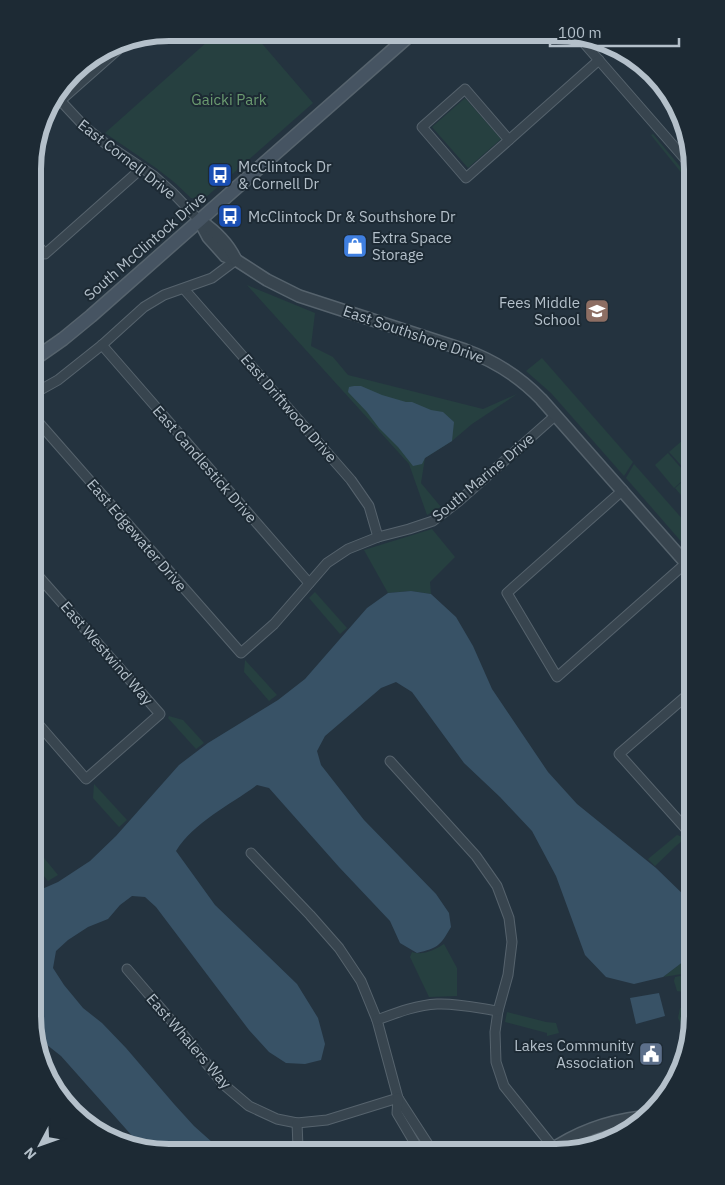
<svg xmlns="http://www.w3.org/2000/svg" width="725" height="1185" viewBox="0 0 725 1185" font-family="'IBM Plex Sans',sans-serif">
<style>
.green{fill:#264040}
.water{fill:#385266}
.lines{fill:none;stroke-linecap:round;stroke-linejoin:round}
.stream{stroke:#385266;stroke-width:2.5}
.minor-casing{stroke:#56636d;stroke-width:11}
.tertiary-casing{stroke:#56636d;stroke-width:14}
.secondary-casing{stroke:#56636d;stroke-width:15}
.minor{stroke:#38454f;stroke-width:9}
.tertiary{stroke:#38454f;stroke-width:11}
.secondary{stroke:#465462;stroke-width:12}
.labels{text-anchor:middle;dominant-baseline:central;stroke-width:4;stroke-linejoin:round;paint-order:stroke}
.park-label{font-size:15px;fill:#6b9b70;stroke:#1d2a34}
.street-label{font-size:15px;fill:#b4c0ca;stroke:#1d2a34}
.poi-label{font-size:15px;fill:#b4c0ca;stroke:#1d2a34;text-anchor:start}
.rim{fill:none;stroke:#b4c0ca;stroke-width:6}
</style>
<rect width="100%" height="100%" fill="#24333f"/>
<g class="green">
<path d="M217,33H253L313,103L205,198L201,200L191,198L174,182L156,168L105,133Z"/>
<path d="M465,98L501,139L468,168L432,127Z"/>
<path d="M653,134L692,181V186L651,135Z"/>
<path d="M247,285L315,313L311,346L333,357L348,375L483,409L517,394L472,424L452,441L425,458L421,483L441,507L427,515L409,464Z"/>
<path d="M542,358L633,462L624,476L551,393L526,371Z"/>
<path d="M683,440L692,451V471L689,474L669,452Z"/>
<path d="M668,453L688,476L674,488L655,465Z"/>
<path d="M634,464L692,530V554L626,478Z"/>
<path d="M689,476L692,481V508L675,488Z"/>
<path d="M432,529L455,557L430,582L431,594L411,591L388,593L364,550Z"/>
<path d="M315,592L347,628L340,634L309,598Z"/>
<path d="M245,660L277,695L269,701L244,672Z"/>
<path d="M169,716L183,720L204,743L196,749L168,718Z"/>
<path d="M94,784L127,820L119,827L93,798Z"/>
<path d="M677,835L686,838L677,845L655,866L648,859Z"/>
<path d="M33,846L35,847L58,875L48,881L33,863Z"/>
<path d="M444,944L457,968V996L429,997L410,957L412,952C423,956 434,950 444,944Z"/>
<path d="M692,955V976L682,974L663,977Z"/>
<path d="M680,976L692,978V1021L681,1024L678,1018L680,1008L688,1005L690,997L689,993L677,991L674,981L675,977Z"/>
<path d="M507,1012L546,1022L556,1023L559,1033L547,1036V1033L505,1022Z"/>
</g>
<g class="water">
<path d="M354,386H361L382,395L406,402H412L431,410L443,412L454,422L452,441L425,458L422,464L413,466L398,447L379,428L367,412L348,392L349,387Z"/>
<path d="M411,591L431,594L456,617L473,646L492,689L548,772L577,804L656,868L688,899L692,909V955L663,977L634,984L606,977L585,955L556,876L532,831L500,797L464,763L412,692L396,682L381,688L325,736L317,751L321,765L364,820L436,894L449,913L451,927C440,946 438,948 417,953L400,943L390,921L339,867L269,788L257,785C230,805 194,822 176,851L215,905L297,984L318,1018L325,1044L321,1060L305,1064L286,1063L269,1052L249,1030L156,907L145,897L132,896L120,905L108,919L88,927L68,940L56,951L53,968L64,985L83,1008L102,1023L126,1048L174,1104L194,1126L222,1151H152L142,1147L61,1056L37,1037L33,1015V893L58,882L90,861L116,836L179,765L208,743L278,700L305,679L367,608L388,593Z"/>
<path d="M659,993L665,1016L636,1024L630,998Z"/>
</g>
<g class="lines">
<path class="stream" d="M685,962L692,965"/>
<defs>
<g id="minor">
<path d="M577,35L692,167"/>
<path d="M465,89L509,140L466,178L422,127Z"/>
<path d="M56,96L85,127L106,144L154,176L172,192L199,220"/>
<path d="M60,101L128,41"/>
<path d="M509,140L599,60"/>
<path d="M34,241L45,254L142,168"/>
<path d="M184,289L351,480L369,506L378,537"/>
<path d="M102,345L309,583"/>
<path d="M33,394L58,380L102,345L144,307L164,295L212,278L236,260"/>
<path d="M33,416L241,653L274,624L327,563L348,549L378,537L409,529L433,521L459,501L556,415"/>
<path d="M623,490L507,593L557,677L686,563"/>
<path d="M33,718L86,779L160,714L33,570"/>
<path d="M390,761L476,856L497,886L509,918L512,942L508,975L498,1011L495,1032L496,1062L504,1086L557,1152"/>
<path d="M692,823L686,829L619,754L692,691"/>
<path d="M251,853L310,915L339,948L361,981L377,1020L398,1098L433,1152"/>
<path d="M127,969L182,1033L223,1084L249,1106L277,1119L297,1123L327,1120L398,1098"/>
<path d="M377,1020C396,1013 416,1005 437,1004C457,1003 478,1008 498,1011"/>
<path d="M398,1098L397,1113L420,1152"/>
<path d="M297,1123L298,1147L300,1152"/>
</g>
<g id="tertiary">
<path d="M199,220L208,237L225,256L236,260L267,280L299,296L465,350C495,361 519,376 541,399L692,570"/>
<path d="M201,221C216,232 228,243 236,260"/>
<path d="M587,1146L616,1136"/>
<path d="M548,1152C575,1133 608,1121 641,1117"/>
</g>
<path id="secondary" d="M33,360L63,339L91,316L411,34"/>
</defs>
<use href="#minor" class="minor-casing"/>
<use href="#tertiary" class="tertiary-casing"/>
<use href="#secondary" class="secondary-casing"/>
<use href="#minor" class="minor"/>
<use href="#tertiary" class="tertiary"/>
<use href="#secondary" class="secondary"/>
</g>
<defs>
<symbol id="bus-square" viewBox="-11 -11 22 22"><rect x="-9" y="-9" width="18" height="18" rx="4" fill="#1a4fb4" stroke="#1d2a34"/><path d="M-5-6H5V4H4V6H2V4H-2V6H-4V4H-5ZM-3.5-4V0h7V-4ZM-3.5 1.2v1.5H-2V1.2ZM2 1.2v1.5H3.5V1.2Z" fill="#fff"/></symbol>
<symbol id="shop-square" viewBox="-11 -11 22 22"><rect x="-9" y="-9" width="18" height="18" rx="4" fill="#3f7fe0" stroke="#1d2a34"/><path d="M-5-2.5h2.3a2.7 3.5 0 0 1 5.4 0H5L5.5 6h-11ZM-1.5-2.5h3a1.5 2.3 0 0 0-3 0Z" fill="#fff"/></symbol>
<symbol id="school-square" viewBox="-11 -11 22 22"><rect x="-9" y="-9" width="18" height="18" rx="4" fill="#8d6e63" stroke="#1d2a34"/><path d="M0-5L7-2L0 1L-7-2ZM-4 1L0 2.5L4 1V4Q0 6-4 4Z" fill="#fff"/></symbol>
<symbol id="civic-square" viewBox="-11 -11 22 22"><rect x="-9" y="-9" width="18" height="18" rx="4" fill="#5c6f8a" stroke="#1d2a34"/><path d="M-.6-6.5H3V-4.5H.6V-3L4-1V1h2V6H-6V1h2V-1L-.6-3ZM-1.2 2.5V6h2.4V2.5Z" fill="#fff"/></symbol>
</defs>
<g fill-rule="evenodd">
<use href="#bus-square" x="206" y="161" width="28" height="28"/>
<use href="#bus-square" x="216" y="202" width="28" height="28"/>
<use href="#shop-square" x="341" y="232" width="28" height="28"/>
<use href="#school-square" x="583" y="297" width="28" height="28"/>
<use href="#civic-square" x="637" y="1040" width="28" height="28"/>
</g>
<g class="labels">
<g class="park-label">
<text x="229" y="99">Gaicki Park</text>
</g>
<g class="street-label">
<text transform="translate(127 159) rotate(38)">East Cornell Drive</text>
<text transform="translate(145 246) rotate(-41)">South McClintock Drive</text>
<text transform="translate(414 334) rotate(19)">East Southshore Drive</text>
<text transform="translate(289 408) rotate(49)">East Driftwood Drive</text>
<text transform="translate(205 464) rotate(49)">East Candlestick Drive</text>
<text transform="translate(483 477) rotate(-40)">South Marine Drive</text>
<text transform="translate(137 535) rotate(49)">East Edgewater Drive</text>
<text transform="translate(107 653) rotate(49)">East Westwind Way</text>
<text transform="translate(189 1041) rotate(49)">East Whalers Way</text>
</g>
<g class="poi-label">
<text x="238" y="166">McClintock Dr<tspan x="238" dy="17">&amp; Cornell Dr</tspan></text>
<text x="248" y="216">McClintock Dr &amp; Southshore Dr</text>
<text x="372" y="237">Extra Space<tspan x="372" dy="17">Storage</tspan></text>
<text x="580" y="302" text-anchor="end">Fees Middle<tspan x="580" dy="17">School</tspan></text>
<text x="634" y="1045" text-anchor="end">Lakes Community<tspan x="634" dy="17">Association</tspan></text>
</g>
</g>
<path d="M0 0H725V1185H0ZM169 41H556A128 128 0 0 1 684 169V1016A128 128 0 0 1 556 1144H169A128 128 0 0 1 41 1016V169A128 128 0 0 1 169 41Z" fill="#1d2a34" fill-rule="evenodd"/>
<path class="rim" d="M169 41H556A128 128 0 0 1 684 169V1016A128 128 0 0 1 556 1144H169A128 128 0 0 1 41 1016V169A128 128 0 0 1 169 41Z"/>
<g transform="translate(40 1145) rotate(229)" stroke="#1d2a34" stroke-width="4" paint-order="stroke">
<path d="M0-4L9 19L0 12L-9 19Z" fill="#b4c0ca"/>
<text y="-8" font-size="14" font-weight="bold" text-anchor="middle" fill="#b4c0ca">N</text>
</g>
<path d="M550 38v8h129v-8" fill="none" stroke="#b4c0ca" stroke-width="2.5"/>
<text x="558" y="38" font-size="15" fill="#b4c0ca" stroke="#1d2a34" stroke-width="4" paint-order="stroke">100 m</text>
</svg>
